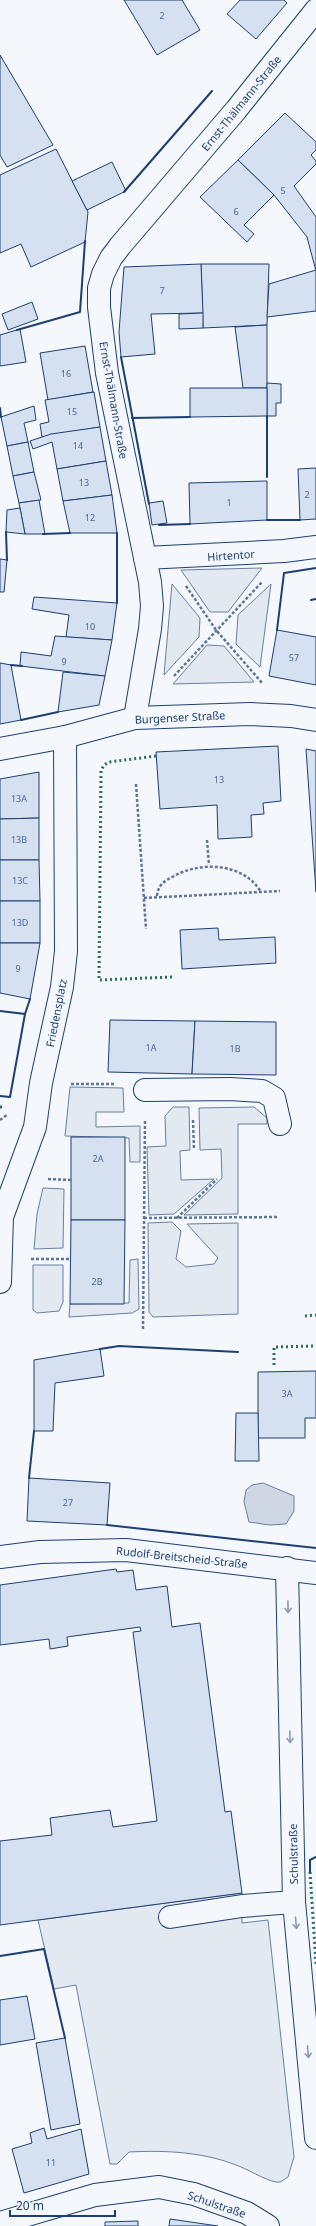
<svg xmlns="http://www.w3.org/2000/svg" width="316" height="2226" viewBox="0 0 316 2226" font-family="'Noto Sans',sans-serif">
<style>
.green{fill:#e3e9f0;stroke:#687fa3}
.water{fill:#cfd7e4;stroke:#687fa3}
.building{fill:#d5e0f0;stroke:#1d3f73}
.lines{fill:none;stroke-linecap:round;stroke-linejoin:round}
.minor-casing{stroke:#1d3f73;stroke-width:24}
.path{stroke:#5e769c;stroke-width:2.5;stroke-dasharray:3 2;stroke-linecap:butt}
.minor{stroke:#f4f7fb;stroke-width:22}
.hedge{stroke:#2c6c60;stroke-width:3;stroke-dasharray:2 3;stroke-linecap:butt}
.wall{stroke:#1d3f73;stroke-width:2}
.oneway{stroke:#889bb7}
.labels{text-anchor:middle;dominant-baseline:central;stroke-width:3;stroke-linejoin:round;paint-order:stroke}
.number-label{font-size:9px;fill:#4b6792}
.street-label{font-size:11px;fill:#1d3f73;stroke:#f4f7fb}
</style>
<rect width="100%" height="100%" fill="#f4f7fb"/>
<g class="green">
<path d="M262,568L228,612H210L181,570Z"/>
<path d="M172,584L200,618L199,637L164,675Z"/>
<path d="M271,584L260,667L236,644L238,615Z"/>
<path d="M207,645L224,646L254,682L173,684Z"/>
<path d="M70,1087L123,1088L124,1112H96V1127L140,1126V1162H130L129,1138L65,1136Z"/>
<path d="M173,1107H189L190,1150L180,1151L181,1180L214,1179L174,1214L149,1215L147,1147L166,1146L165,1116Z"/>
<path d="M254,1107L267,1118V1124H238V1214L184,1215L222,1178L221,1149L200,1150L199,1108Z"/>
<path d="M43,1188L64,1189L63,1248L34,1249L37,1214Z"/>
<path d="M172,1222L181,1231L176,1259L186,1267L214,1264L218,1258L187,1224L238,1223V1314L153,1317L149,1312L148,1223Z"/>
<path d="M138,1259L139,1309L132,1313L69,1317L70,1304L129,1303L130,1260Z"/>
<path d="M33,1265H63V1302L59,1311L37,1313L33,1310Z"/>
<path d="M242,1893V1923L268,1920L294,2157L288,2177C286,2178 283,2181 280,2182C272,2184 249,2170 241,2167C206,2152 166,2150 129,2152L117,2164H110L76,1985L54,1989L38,1920Z"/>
</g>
<path class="water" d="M263,1483L294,1496V1511L286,1524L270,1525L249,1522L244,1502L246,1490L252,1485Z"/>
<g class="building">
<path d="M124,0H182L200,30L157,55Z"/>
<path d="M240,0H284L287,3L256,39L227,14Z"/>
<path d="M0,55L53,145L7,167L0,155Z"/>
<path d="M285,113L316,142V150L311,155L316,161V164L294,186L316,217V271L307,237L274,195L238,160Z"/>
<path d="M56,149L88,212L85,242L31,267L21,244L0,253V175Z"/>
<path d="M238,160L274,195L244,225L254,234L247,242L200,197Z"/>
<path d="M112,162L126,191L87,210L72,181Z"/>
<path d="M201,264H269L267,325L203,328Z"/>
<path d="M201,264L203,313L151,314L155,354L121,357L119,332L124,267Z"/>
<path d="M316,270V311L267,317L269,284Z"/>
<path d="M32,302L38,319L8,330L2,314Z"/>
<path d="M203,313V328L179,329V314Z"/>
<path d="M267,325V388H243L235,327Z"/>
<path d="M20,329L26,362L0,366V335Z"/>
<path d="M85,346L93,392L48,400L40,353Z"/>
<path d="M267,383L281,384V403H276V416H267Z"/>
<path d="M190,388H267V416L190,417Z"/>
<path d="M94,392L100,427L42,437L40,424L49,422L45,400Z"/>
<path d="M34,406L36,420L24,423L28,442L7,446L1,417Z"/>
<path d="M100,427L106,461L57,469L52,442L33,449L30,441L51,434Z"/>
<path d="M28,442L34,472L13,476L7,446Z"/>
<path d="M106,461L112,495L63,501L57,469Z"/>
<path d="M316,468V519L300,520L298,469Z"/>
<path d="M34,472L41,500L19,503L13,476Z"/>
<path d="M267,481V520L190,524L189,483Z"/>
<path d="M112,495L117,533H70L63,501Z"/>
<path d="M39,500L45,534H25L19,503Z"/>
<path d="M163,501L167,523L152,525L149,503Z"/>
<path d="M20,508L25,534L6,532L7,510Z"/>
<path d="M0,559L7,560L4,592H0Z"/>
<path d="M34,597L117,603L112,640L66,637L69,615L32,609Z"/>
<path d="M277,630L316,637V685L269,676Z"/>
<path d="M55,636L112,640L105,676L20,666L21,652L51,656Z"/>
<path d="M0,663L11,665L21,720L0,724Z"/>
<path d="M63,672L105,676L99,705L58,712Z"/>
<path d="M278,746L281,801L263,803L264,814L251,815L252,837L218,839L217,805L160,809L156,752Z"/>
<path d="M306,749L316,751V892Z"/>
<path d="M39,772V818L0,819V779Z"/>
<path d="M39,818V860H0V819Z"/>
<path d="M0,860H39L40,901H0Z"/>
<rect x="0" y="901" width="40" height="42"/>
<path d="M218,928L219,940L275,937L276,963L182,969L180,930Z"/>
<path d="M0,943H40L30,999L0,993Z"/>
<path d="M110,1020L195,1021L192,1074L108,1072Z"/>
<path d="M195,1021L276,1022V1075L192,1074Z"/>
<rect x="71" y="1137" width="54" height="83"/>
<path d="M71,1220H125L124,1304H70Z"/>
<path d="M100,1349L104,1376L55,1383L53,1431H34V1360Z"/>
<path d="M316,1371V1418H305V1438H258V1372Z"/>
<path d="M236,1413H258L259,1461H235Z"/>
<path d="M29,1478L110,1483L107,1525L27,1521Z"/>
<path d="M116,1569L117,1572L133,1570L136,1590L167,1586L172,1627L200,1623L225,1812L231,1811L242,1893L0,1925V1841L52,1835L50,1818L110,1810L113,1827L157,1821L133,1632L141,1631L140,1627L67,1637L68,1646L50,1649L49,1639L0,1645V1585Z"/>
<path d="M27,1996L35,2039L0,2045V2000Z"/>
<path d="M65,2038L80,2124L51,2130L36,2043Z"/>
<path d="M44,2128L47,2139L81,2129L89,2174L24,2193L12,2149L32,2143L30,2133Z"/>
<path d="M170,2219L218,2226H169Z"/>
<path d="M138,2221V2226H105V2222Z"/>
</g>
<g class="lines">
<defs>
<g id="minor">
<path d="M145,558L284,551L316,547"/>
<path d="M135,718L150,629L152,606L150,582L107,373L99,307V288L103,274L111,258L120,246L236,110L316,10"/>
<path d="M0,749L65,737L135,718L250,714L291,716L316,720"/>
<path d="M145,1090L230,1089L262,1091L274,1098L280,1124"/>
<path d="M0,1282L2,1217L35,1127L41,1083L62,987L66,951L65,737"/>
<path d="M0,1557L40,1552L126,1550L316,1573"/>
<path d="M287,1568L294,1902L316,2138"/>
<path d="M170,1917L242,1906L294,1902"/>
<path d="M0,2223L95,2195L159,2187L194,2194L247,2213L268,2226"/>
</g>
</defs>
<use href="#minor" class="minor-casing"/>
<g class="path">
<path d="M186,586L216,630L263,684"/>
<path d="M174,676L262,582"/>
<path d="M136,784L146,929"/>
<path d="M207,840L209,865"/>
<path d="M157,896C158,885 164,881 174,876C201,861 244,863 261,892"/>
<path d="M144,898L280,891"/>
<path d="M71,1084H116"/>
<path d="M0,1120L7,1115"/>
<path d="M193,1120L194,1150"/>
<path d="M48,1179L71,1180"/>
<path d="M144,1218L279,1217"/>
<path d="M177,1218L217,1179"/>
<path d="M31,1259H71"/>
<path d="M143,1329L145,1119"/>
</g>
<use href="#minor" class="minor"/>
<g class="hedge">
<path d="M156,756L109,762L104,765L101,771L99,980L172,977"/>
<path d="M0,1107H5"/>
<path d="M305,1316L316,1315"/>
<path d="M274,1365V1347L316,1346"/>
<path d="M310,1872L316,1964"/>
</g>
<g class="wall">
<path d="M124,192L212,91"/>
<path d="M17,330L80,312L85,241"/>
<path d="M121,357L149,504"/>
<path d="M0,408L1,417"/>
<path d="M132,418L190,417"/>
<path d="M267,477V416"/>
<path d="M267,520H300"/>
<path d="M159,525L190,524"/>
<path d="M6,532L7,560"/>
<path d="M117,533V603"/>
<path d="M43,534L70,533"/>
<path d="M311,600L316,599"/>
<path d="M277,630L284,573L316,568"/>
<path d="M11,665L22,666"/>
<path d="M21,720L58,712"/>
<path d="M0,1011L25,1014L30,999"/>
<path d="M0,1096L10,1097L25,1014"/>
<path d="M100,1349L119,1346L238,1352"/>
<path d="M29,1478L34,1431"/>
<path d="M107,1525L316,1548"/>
<path d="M310,1872V1860L316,1857"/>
<path d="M0,1956L44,1949L65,2038"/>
</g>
</g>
<defs><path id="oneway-shaft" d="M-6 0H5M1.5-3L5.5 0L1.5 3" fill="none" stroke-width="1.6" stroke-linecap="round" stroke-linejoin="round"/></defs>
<g class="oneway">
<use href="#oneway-shaft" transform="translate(288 1607) rotate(89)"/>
<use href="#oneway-shaft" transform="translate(290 1737) rotate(89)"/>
<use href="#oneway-shaft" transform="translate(296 1923) rotate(85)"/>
<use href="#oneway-shaft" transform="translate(308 2052) rotate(85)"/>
</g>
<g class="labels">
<g class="number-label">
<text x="162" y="15">2</text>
<text x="283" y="190">5</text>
<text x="236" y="211">6</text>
<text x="162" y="290">7</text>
<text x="66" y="373">16</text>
<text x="72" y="411">15</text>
<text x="78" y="445">14</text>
<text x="84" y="482">13</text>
<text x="307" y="494">2</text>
<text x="229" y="502">1</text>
<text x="90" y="517">12</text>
<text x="90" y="626">10</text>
<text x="294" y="657">57</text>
<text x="64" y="661">9</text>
<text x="219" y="779">13</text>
<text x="19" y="798">13A</text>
<text x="19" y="839">13B</text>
<text x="20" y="880">13C</text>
<text x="20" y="922">13D</text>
<text x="18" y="968">9</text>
<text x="151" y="1047">1A</text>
<text x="235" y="1048">1B</text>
<text x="98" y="1158">2A</text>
<text x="97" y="1281">2B</text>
<text x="287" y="1393">3A</text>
<text x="68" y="1502">27</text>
<text x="51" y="2162">11</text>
</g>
<g class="street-label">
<text transform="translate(241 103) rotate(-51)">Ernst-Thälmann-Straße</text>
<text transform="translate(114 400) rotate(80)">Ernst-Thälmann-Straße</text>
<text transform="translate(231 555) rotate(-4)">Hirtentor</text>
<text transform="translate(180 717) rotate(-3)">Burgenser Straße</text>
<text transform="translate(56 1013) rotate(-79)">Friedensplatz</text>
<text transform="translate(182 1557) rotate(6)">Rudolf-Breitscheid-Straße</text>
<text transform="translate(293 1854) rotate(-91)">Schulstraße</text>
<text transform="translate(217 2204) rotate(19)">Schulstraße</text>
</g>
</g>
<path d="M10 2210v6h105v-6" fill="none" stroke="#1d3f73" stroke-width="2"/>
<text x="16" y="2210" font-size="12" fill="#1d3f73" stroke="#f4f7fb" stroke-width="3" paint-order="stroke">20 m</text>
</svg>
